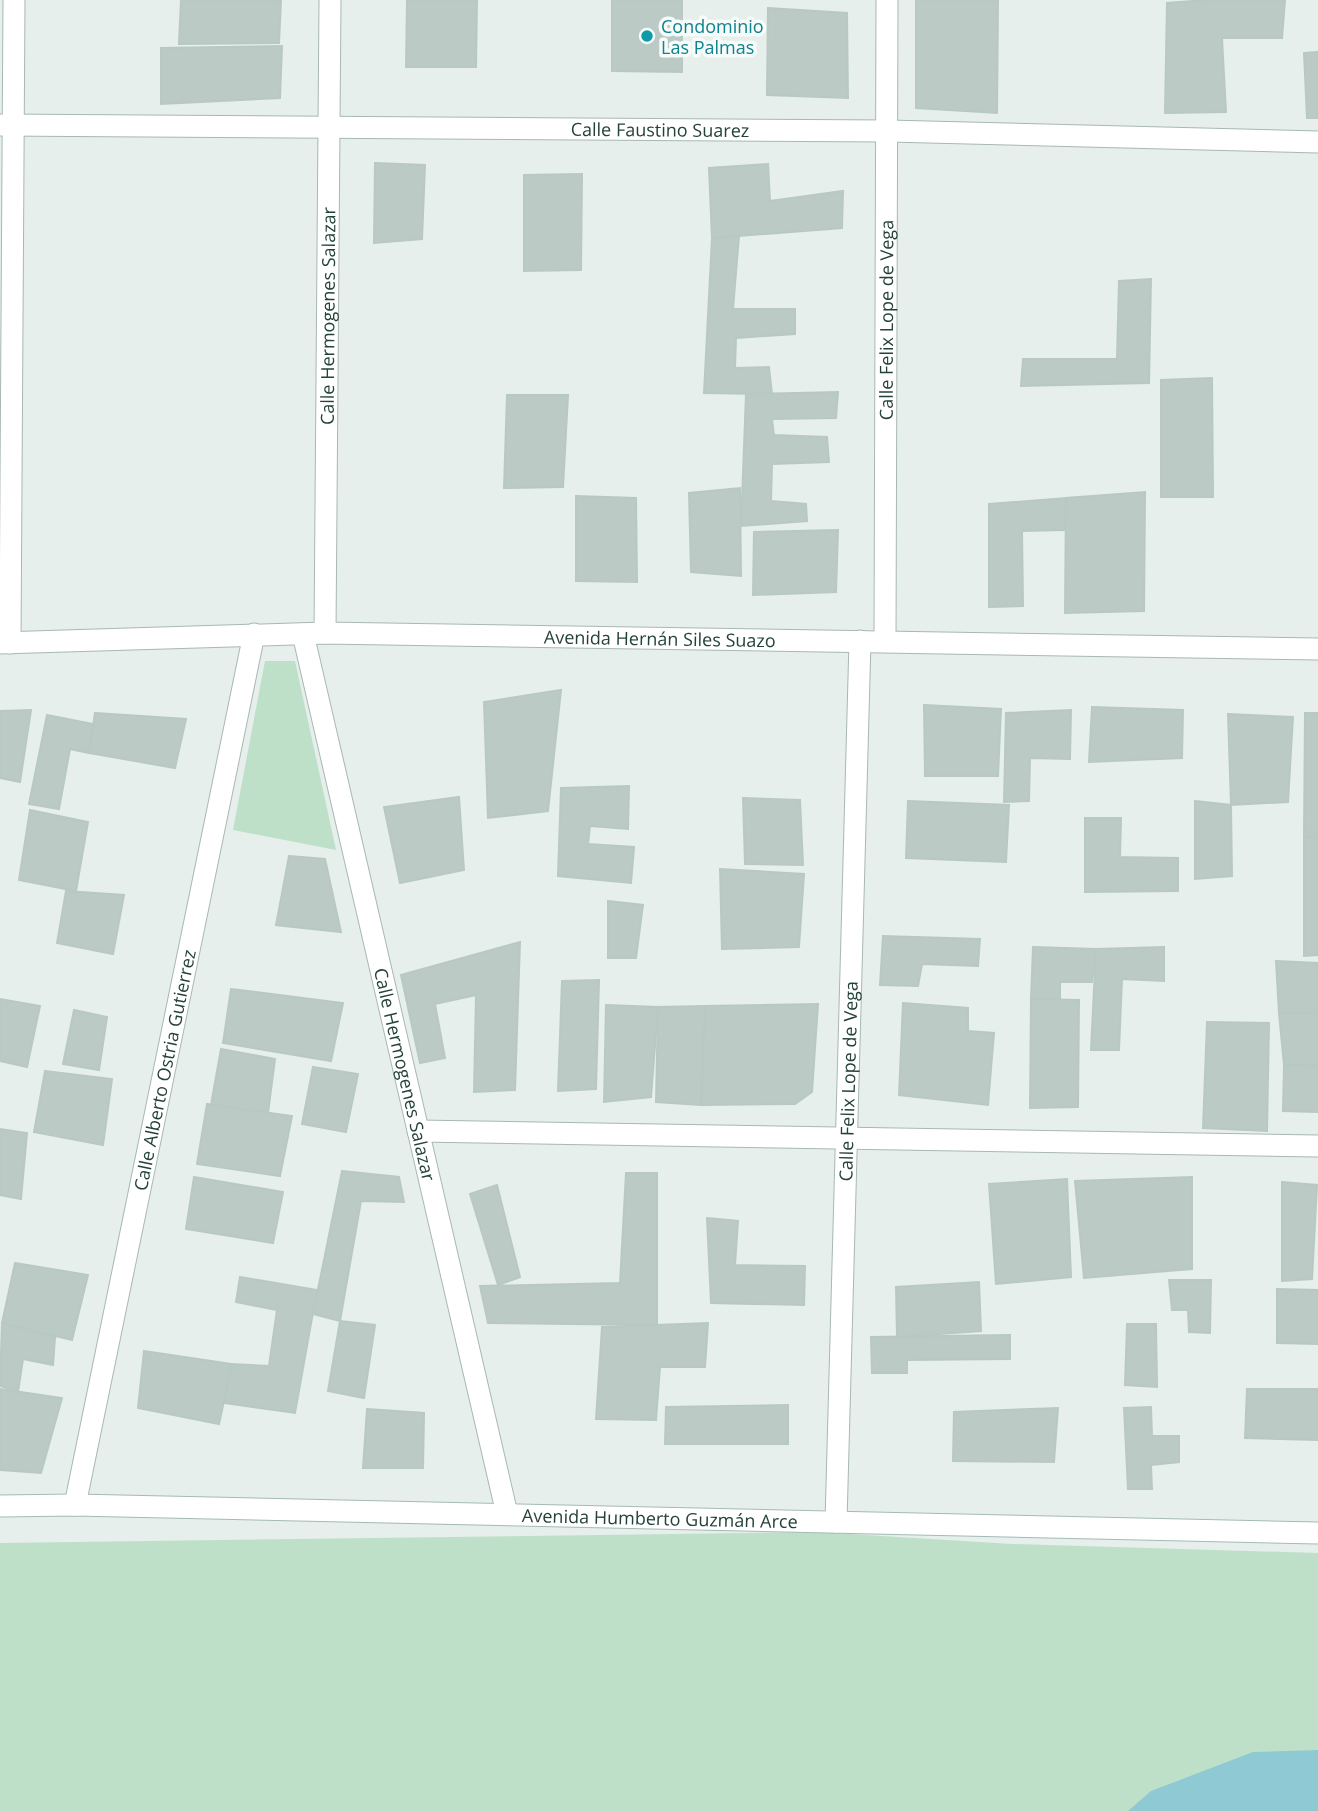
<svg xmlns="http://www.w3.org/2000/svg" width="1318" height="1811" viewBox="0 0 1318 1811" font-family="'Open Sans',sans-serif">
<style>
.green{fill:#bfe0c8}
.water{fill:#8ec9d4}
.building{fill:#bbcac4;stroke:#b8c9c2;stroke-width:2}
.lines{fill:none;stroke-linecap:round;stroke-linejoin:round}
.minor-casing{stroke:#a8b8b2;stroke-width:23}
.secondary-casing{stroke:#a4bbb3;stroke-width:23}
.minor{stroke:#fff;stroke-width:21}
.secondary{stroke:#fff;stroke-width:21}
.culture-dot{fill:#0f9aa8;stroke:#f7fbf9;stroke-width:2.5}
.labels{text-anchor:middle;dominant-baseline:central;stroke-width:7;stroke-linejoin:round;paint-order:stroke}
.culture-label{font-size:18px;fill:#0d838f;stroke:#f7fbf9;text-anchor:start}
.street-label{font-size:18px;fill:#24423a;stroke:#f7fbf9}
</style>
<rect width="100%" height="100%" fill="#e6efeb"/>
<g class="green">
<path d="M265,661H295L336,850L233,830Z"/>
<path d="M817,1532L1012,1544L1318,1553V1811H0V1543Z"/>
</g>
<path class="water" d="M1318,1750V1811H1128L1151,1791L1253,1752Z"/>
<g class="building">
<path d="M181,0H281L279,43L179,44Z"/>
<path d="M407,0H477L476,67H406Z"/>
<path d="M612,0H682V72L612,71Z"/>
<path d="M916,0H998L997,113L916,108Z"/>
<path d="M1206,0H1285L1282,38H1222L1226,112L1165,113L1167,3Z"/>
<path d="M768,8L847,13L848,98L767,95Z"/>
<path d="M282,46L280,98L161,104V48Z"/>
<path d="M1318,52V118H1307L1304,53Z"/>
<path d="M375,163L425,165L422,239L374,243Z"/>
<path d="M768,164L770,201L843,191L842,228L712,238L709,168Z"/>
<path d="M582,174L581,270L524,271V175Z"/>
<path d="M739,236L733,309H795V334L736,338L735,368L769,367L772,394L704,393L712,238Z"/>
<path d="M1151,279L1149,383L1021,386L1023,359H1117L1119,281Z"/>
<path d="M1212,378L1213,497H1161V380Z"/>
<path d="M838,392L836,418L772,419L774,435L827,437L829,462L772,464L771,501L806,504L807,521L741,526L746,394Z"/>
<path d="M507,395H568L563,487L504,488Z"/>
<path d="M740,488L741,576L691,572L689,493Z"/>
<path d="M1145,492L1144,611L1065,613L1066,498Z"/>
<path d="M576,496L636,498L637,582L576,581Z"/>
<path d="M1066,498L1065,530L1022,531L1023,606L989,607V504Z"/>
<path d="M838,530L836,592L753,595L754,532Z"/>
<path d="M561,690L548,811L488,818L484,702Z"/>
<path d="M924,705L1001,709L998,776H925Z"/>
<path d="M1092,707L1183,710L1182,758L1089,762Z"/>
<path d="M31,710L20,782L0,778V711Z"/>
<path d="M1071,710L1070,759L1030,758L1029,801L1004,802L1006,713Z"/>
<path d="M95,713L186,719L175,768L89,753Z"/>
<path d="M1305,713H1318V837H1304Z"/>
<path d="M1228,714L1293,717L1288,802L1231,805Z"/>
<path d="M47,715L93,724L89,753L70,749L59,809L29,804Z"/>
<path d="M629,786L628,829L590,826L588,844L634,847L631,883L558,876L561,788Z"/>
<path d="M459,797L464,870L400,883L384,807Z"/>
<path d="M743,798L800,800L803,865L745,864Z"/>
<path d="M908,801L1009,805L1006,862L906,858Z"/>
<path d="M1195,801L1231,805L1232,876L1195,879Z"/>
<path d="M30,810L88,822L76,891L19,880Z"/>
<path d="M1085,818H1121L1120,857L1178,858V891L1085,892Z"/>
<path d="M1304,837H1318V955L1304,956Z"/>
<path d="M289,856L325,859L341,932L276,925Z"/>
<path d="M720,869L804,874L799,947L722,949Z"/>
<path d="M66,891L124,895L113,954L57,943Z"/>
<path d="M608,901L643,905L636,958H608Z"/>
<path d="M883,936L980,939L978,966L922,964L918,986L880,985Z"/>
<path d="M520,942L515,1090L474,1092L476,995L435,1004L445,1058L420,1063L401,975Z"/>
<path d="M1033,947L1096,949L1092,982H1060V1000L1031,999Z"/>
<path d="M1164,947V981L1122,979L1119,1050H1091L1096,949Z"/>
<path d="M1276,961L1318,963V1013H1279Z"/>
<path d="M599,980L596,1089L558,1091L562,981Z"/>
<path d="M231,989L343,1003L331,1061L223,1043Z"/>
<path d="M0,999L40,1006L27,1067L0,1061Z"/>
<path d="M1031,999L1079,1000L1078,1107L1030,1108Z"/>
<path d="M903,1003L968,1008V1031L994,1033L988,1105L899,1095Z"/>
<path d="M818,1004L812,1092L795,1104L701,1105L705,1006Z"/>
<path d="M606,1005L658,1007L651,1097L604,1102Z"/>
<path d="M705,1006L701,1105L656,1102L658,1007Z"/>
<path d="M74,1010L107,1017L99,1070L63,1064Z"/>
<path d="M1279,1013H1318V1066L1284,1065Z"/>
<path d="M1207,1022L1269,1023L1267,1131L1203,1128Z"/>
<path d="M221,1049L275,1059L268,1113L211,1105Z"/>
<path d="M1284,1065L1318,1066V1112L1283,1111Z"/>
<path d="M313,1067L358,1074L346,1132L302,1124Z"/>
<path d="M45,1071L112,1079L103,1145L34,1132Z"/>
<path d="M207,1104L292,1116L280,1176L197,1164Z"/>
<path d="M0,1129L27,1133L21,1199L0,1195Z"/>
<path d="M342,1171L399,1177L404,1202L361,1201L340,1321L313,1314Z"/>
<path d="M626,1173H657V1325L488,1323L480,1286L620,1283Z"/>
<path d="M194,1177L283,1192L273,1243L186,1229Z"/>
<path d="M1192,1177V1269L1084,1278L1075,1181Z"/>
<path d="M1067,1179L1071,1277L996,1284L989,1184Z"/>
<path d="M1282,1182L1317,1185L1312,1279L1282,1281Z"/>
<path d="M497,1185L520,1277L498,1285L470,1194Z"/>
<path d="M707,1218L738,1221L735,1265L805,1266L804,1305L711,1303Z"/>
<path d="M15,1263L88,1275L72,1340L2,1323Z"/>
<path d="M240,1277L317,1290L295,1413L224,1403L232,1364L269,1366L277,1310L236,1302Z"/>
<path d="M1169,1280H1211L1210,1333L1189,1332L1188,1310H1172Z"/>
<path d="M979,1282L981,1331L897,1337L896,1287Z"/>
<path d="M1277,1289L1318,1290V1344L1277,1343Z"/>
<path d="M340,1321L375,1325L364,1398L328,1391Z"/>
<path d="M2,1323L55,1337L53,1365L23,1359L18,1392L0,1386Z"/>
<path d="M708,1323L705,1367H660L656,1420L596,1419L602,1327Z"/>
<path d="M1127,1324H1156L1157,1387L1125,1385Z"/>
<path d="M1010,1335V1359L907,1360V1373H872L871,1337Z"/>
<path d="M144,1351L232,1364L219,1424L138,1408Z"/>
<path d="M0,1389L62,1398L41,1473L0,1470Z"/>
<path d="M1247,1389H1318V1440L1245,1438Z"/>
<path d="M788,1405V1444H665L666,1407Z"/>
<path d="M1151,1407L1152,1436H1179V1462L1151,1465L1152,1489H1128L1124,1408Z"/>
<path d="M1058,1408L1054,1462L953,1461L954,1412Z"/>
<path d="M367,1409L424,1413L423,1468H363Z"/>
</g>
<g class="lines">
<defs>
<g id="minor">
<path id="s1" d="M0,125L888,131L1318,142"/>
<path id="s2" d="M325,633L330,0"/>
<path id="s3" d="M303,634L507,1514"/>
<path id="s4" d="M885,640L887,0"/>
<path id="s5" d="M0,643L325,633L1318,649"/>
<path d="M10,643L14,0"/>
<path d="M418,1131L1318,1146"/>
<path id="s6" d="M75,1505L254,634"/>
<path id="s7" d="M836,1522L860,641"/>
</g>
<g id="secondary">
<path id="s8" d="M0,1506L75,1505L1318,1533"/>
</g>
</defs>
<use href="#minor" class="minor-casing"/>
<use href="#secondary" class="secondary-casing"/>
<use href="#minor" class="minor"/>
<use href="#secondary" class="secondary"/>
</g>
<circle class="culture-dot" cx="647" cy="36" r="7"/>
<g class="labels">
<g class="culture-label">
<text x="661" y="26">Condominio<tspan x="661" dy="21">Las Palmas</tspan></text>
</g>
<g class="street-label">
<text stroke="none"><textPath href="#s1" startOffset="660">Calle Faustino Suarez</textPath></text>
<text stroke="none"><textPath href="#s2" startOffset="317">Calle Hermogenes Salazar</textPath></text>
<text stroke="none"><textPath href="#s4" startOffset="320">Calle Felix Lope de Vega</textPath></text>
<text stroke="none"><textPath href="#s5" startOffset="660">Avenida Hernán Siles Suazo</textPath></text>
<text stroke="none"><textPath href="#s6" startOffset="444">Calle Alberto Ostria Gutierrez</textPath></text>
<text stroke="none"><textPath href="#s3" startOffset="452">Calle Hermogenes Salazar</textPath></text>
<text stroke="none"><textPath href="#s7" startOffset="441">Calle Felix Lope de Vega</textPath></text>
<text stroke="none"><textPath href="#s8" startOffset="660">Avenida Humberto Guzmán Arce</textPath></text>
</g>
</g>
</svg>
